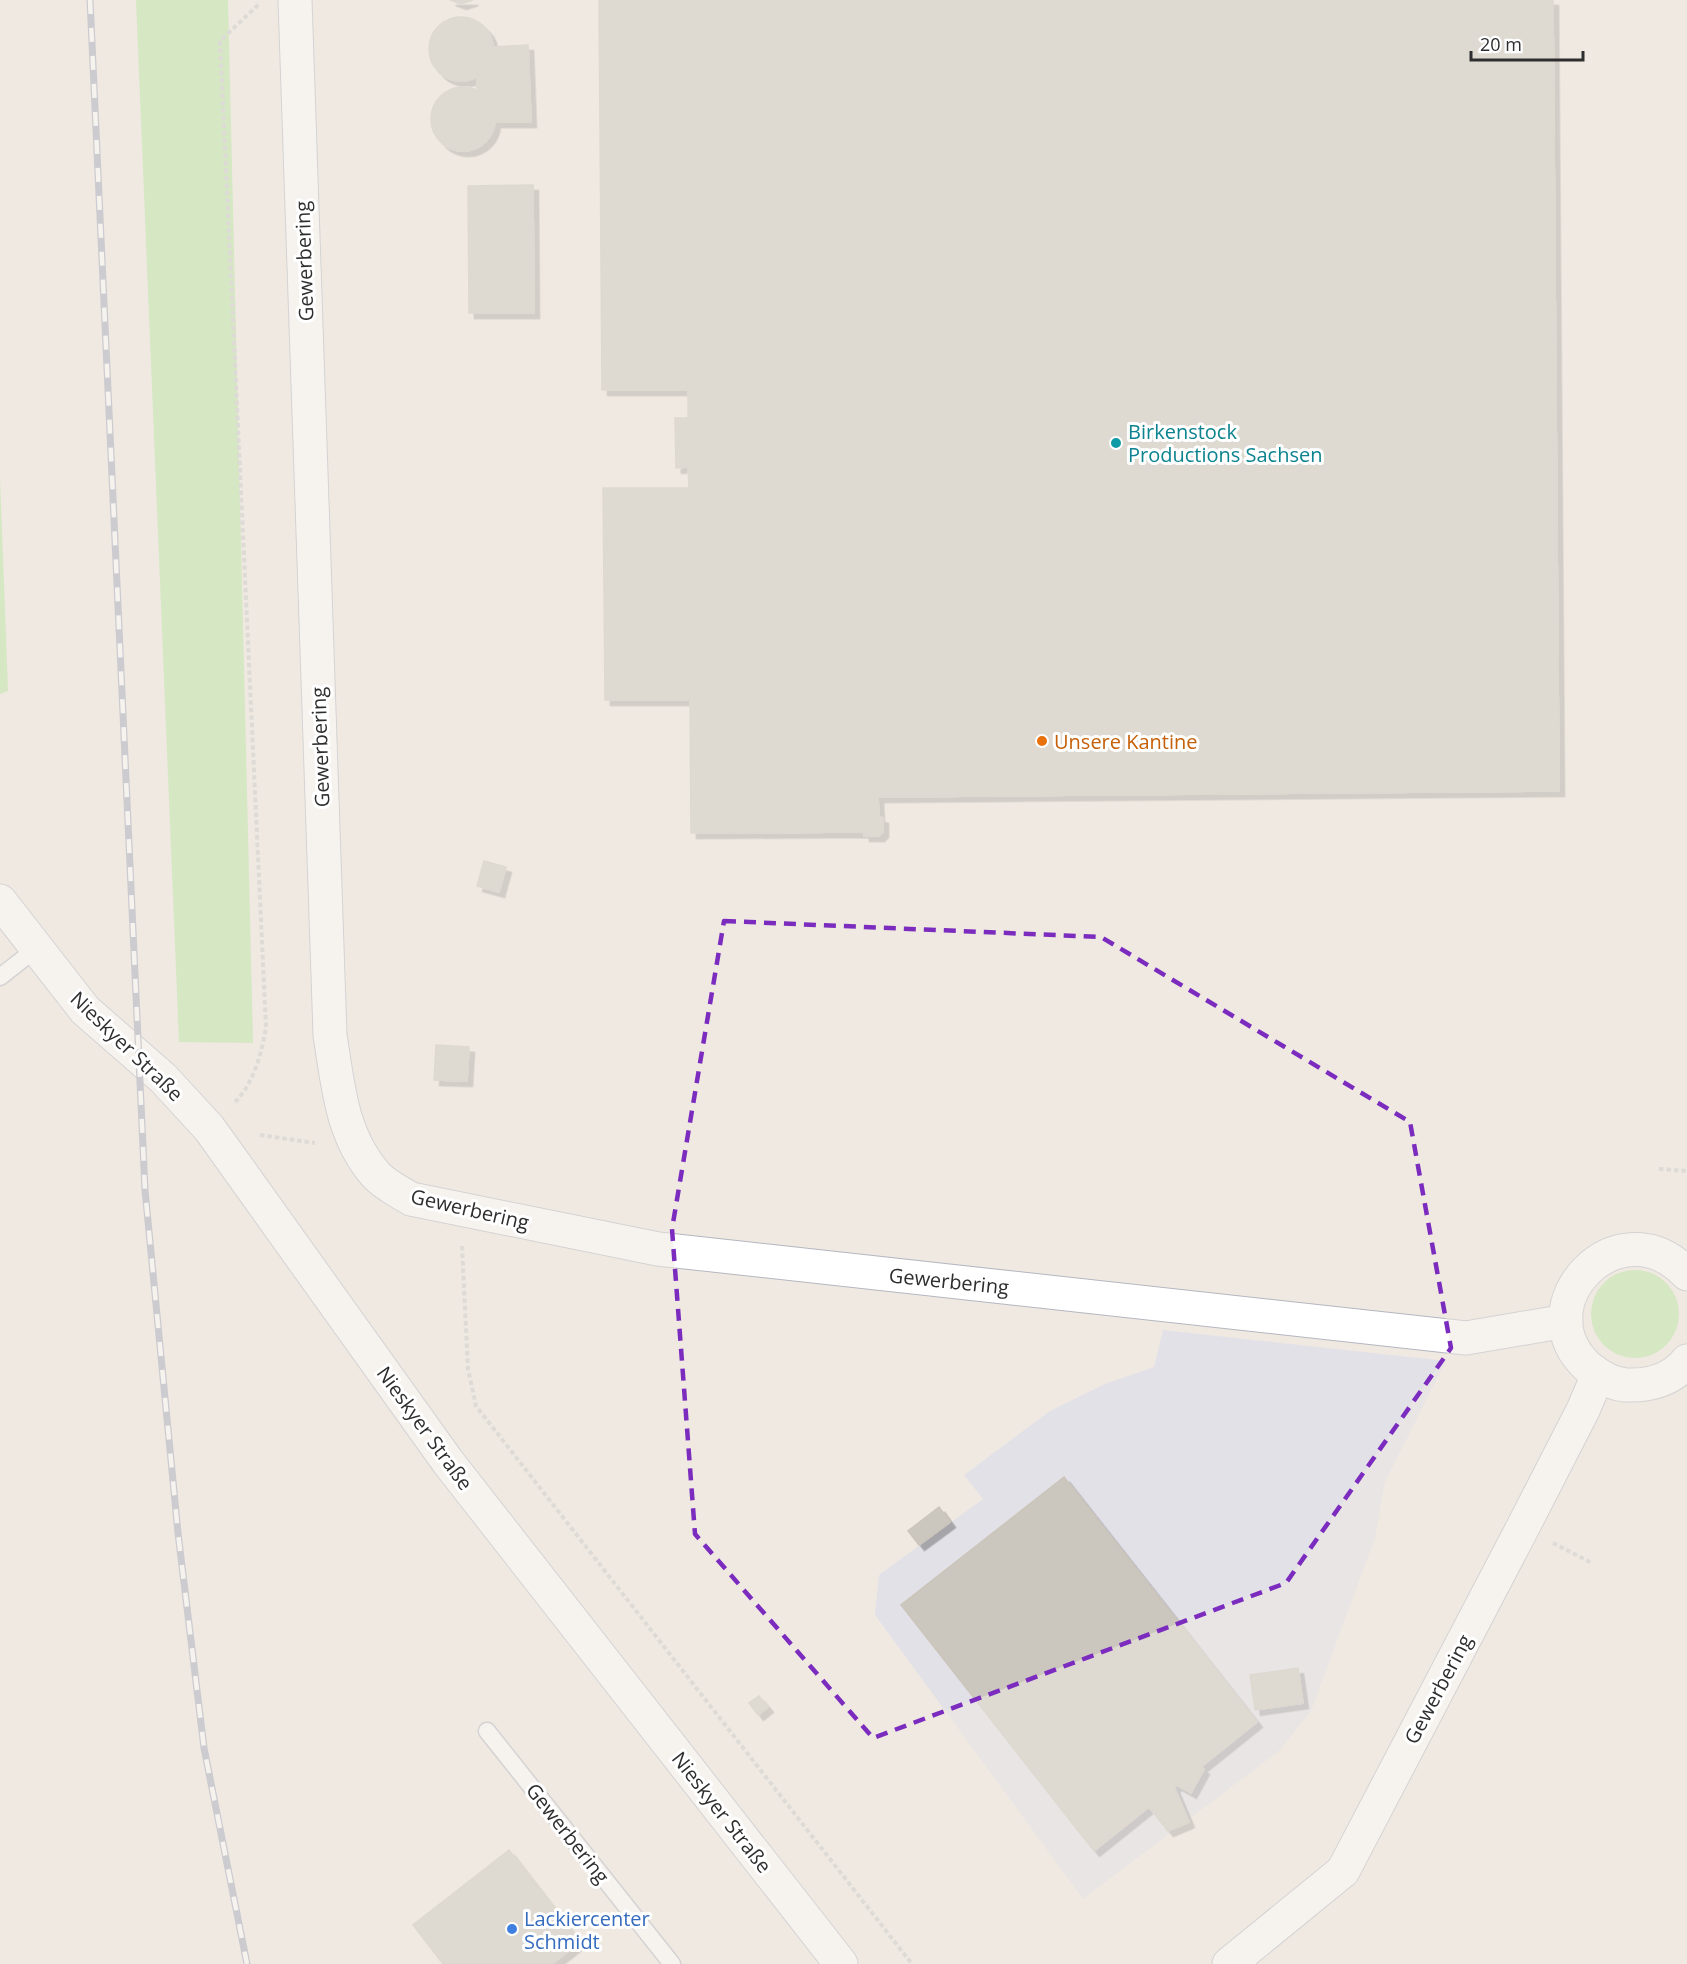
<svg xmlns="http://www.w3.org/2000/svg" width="1687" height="1964" viewBox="0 0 1687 1964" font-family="'Open Sans',sans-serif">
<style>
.industrial{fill:#e3e1e8}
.green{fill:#b6e59e}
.building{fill:#cbc7bf;stroke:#cbc5ba;stroke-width:1.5;filter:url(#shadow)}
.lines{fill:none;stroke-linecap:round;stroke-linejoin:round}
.lane-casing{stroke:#b4b7c1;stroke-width:19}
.street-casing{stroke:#b4b7c1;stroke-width:35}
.path{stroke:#c9c9c9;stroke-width:4;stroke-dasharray:4.5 3;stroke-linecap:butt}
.lane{stroke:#fff;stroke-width:16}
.street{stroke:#fff;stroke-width:33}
.rail-casing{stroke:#a3a6b8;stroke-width:7}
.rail{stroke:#fff;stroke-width:4.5;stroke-dasharray:14;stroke-linecap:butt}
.marked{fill:none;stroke:#7b2cbf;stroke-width:4.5;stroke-dasharray:12 8;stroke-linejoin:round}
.culture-dot{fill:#0f9aa8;stroke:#fff;stroke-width:2}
.food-dot{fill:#e8710a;stroke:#fff;stroke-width:2}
.shop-dot{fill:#3f7fe0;stroke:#fff;stroke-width:2}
.labels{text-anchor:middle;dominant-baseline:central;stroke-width:6;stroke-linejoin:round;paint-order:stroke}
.street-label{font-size:20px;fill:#2e2e2e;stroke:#fff}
.culture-label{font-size:20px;fill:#0d838f;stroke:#fff;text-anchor:start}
.food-label{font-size:20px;fill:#c56008;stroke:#fff;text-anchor:start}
.shop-label{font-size:20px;fill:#366cbe;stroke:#fff;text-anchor:start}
</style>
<defs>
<filter id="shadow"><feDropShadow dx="5.5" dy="5.5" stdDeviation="0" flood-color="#0004"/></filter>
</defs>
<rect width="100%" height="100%" fill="#efe9e1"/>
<path class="industrial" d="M1163,1330L1446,1361L1385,1482L1375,1538L1311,1711L1279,1751L1083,1899L875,1615L879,1575L983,1499L964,1475L1050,1411L1105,1384L1154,1367Z"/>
<g class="green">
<path d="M136,0H228L253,1043L179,1042Z"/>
<path d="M0,478L8,691L0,694Z"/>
<circle cx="1635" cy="1314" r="44"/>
</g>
<g class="building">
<path d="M450,0H473L461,4Z"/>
<path d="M599,0H1553L1559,791L878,797L879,817L883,818V832L879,836H864V832L691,833L690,700H605L603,488H689L688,467L676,468L675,418H688V390H602Z"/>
<circle cx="461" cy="49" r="32"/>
<path d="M528,45L531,122H495L493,108L487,99L477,90V77L487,68L492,58L493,47Z"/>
<circle cx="463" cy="119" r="32"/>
<path d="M533,185L534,313H469L468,186Z"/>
<path d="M484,861L506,867L499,892L477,886Z"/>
<path d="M436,1045L469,1047L467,1081L434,1080Z"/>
<path d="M1064,1477L1257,1722L1201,1767L1204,1769L1191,1793L1177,1785L1174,1787L1189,1822L1168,1831L1149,1807L1094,1851L901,1605Z"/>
<path d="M939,1507L950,1522L919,1545L908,1531Z"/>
<path d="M1298,1668L1303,1703L1255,1710L1250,1675Z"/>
<path d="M759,1696L768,1707L758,1715L749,1703Z"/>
<path d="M509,1850L580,1942L552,1964H443L413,1925Z"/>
</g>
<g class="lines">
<defs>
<g id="lane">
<path d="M0,977L37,948"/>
<path d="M487,1731L672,1964"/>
</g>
<g id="street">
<path d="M295,0L330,1035C338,1085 341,1135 376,1175C385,1185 400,1192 411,1199L658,1249L1466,1338L1566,1321"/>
<path d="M0,901L85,1010L163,1078L209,1128L448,1462L841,1964"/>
<path d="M1687,1274C1619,1202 1520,1306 1589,1368C1599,1376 1612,1384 1626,1385C1649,1386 1672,1380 1687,1361"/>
<path d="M1229,1964L1343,1871L1523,1527L1583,1410L1598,1375"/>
</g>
</defs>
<use href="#lane" class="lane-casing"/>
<use href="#street" class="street-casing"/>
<g class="path">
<path d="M235,1102C254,1083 261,1054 266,1028L220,41L259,4"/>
<path d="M260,1135L315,1143"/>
<path d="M1659,1169L1687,1171"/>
<path d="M462,1246L468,1369L476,1406L912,1964"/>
<path d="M1553,1543L1592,1563"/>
</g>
<use href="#lane" class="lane"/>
<use href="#street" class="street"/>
<defs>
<path id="rail" d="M90,0L145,1190L178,1533L204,1748L247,1964"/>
</defs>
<use href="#rail" class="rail-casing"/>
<use href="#rail" class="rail"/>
</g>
<path d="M0 0H1687V1964H0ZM724,921L1101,937L1410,1122L1451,1348L1286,1583L873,1738L695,1534L672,1229Z" fill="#efe9e1" fill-opacity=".55" fill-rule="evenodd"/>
<path class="marked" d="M724,921L1101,937L1410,1122L1451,1348L1286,1583L873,1738L695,1534L672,1229Z"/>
<circle class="culture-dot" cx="1116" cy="443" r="6"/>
<circle class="food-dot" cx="1042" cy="741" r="6"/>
<circle class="shop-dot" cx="512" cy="1929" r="6"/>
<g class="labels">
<g class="street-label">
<text transform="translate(304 261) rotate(-92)">Gewerbering</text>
<text transform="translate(320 747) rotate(-92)">Gewerbering</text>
<text transform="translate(127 1046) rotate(44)">Nieskyer Straße</text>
<text transform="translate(470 1209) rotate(13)">Gewerbering</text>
<text transform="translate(949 1281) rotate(6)">Gewerbering</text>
<text transform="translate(425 1428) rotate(54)">Nieskyer Straße</text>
<text transform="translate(1438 1689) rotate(-62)">Gewerbering</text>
<text transform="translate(722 1812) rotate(52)">Nieskyer Straße</text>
<text transform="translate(568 1833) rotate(52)">Gewerbering</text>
</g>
<g class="culture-label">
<text x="1128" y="431">Birkenstock<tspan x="1128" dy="23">Productions Sachsen</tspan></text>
</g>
<g class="food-label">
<text x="1054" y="741">Unsere Kantine</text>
</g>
<g class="shop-label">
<text x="524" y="1918">Lackiercenter<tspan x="524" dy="23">Schmidt</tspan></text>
</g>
</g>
<path d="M1471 51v9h112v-9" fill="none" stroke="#2e2e2e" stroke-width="3"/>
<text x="1480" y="51" font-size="18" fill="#2e2e2e" stroke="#ffffff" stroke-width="4.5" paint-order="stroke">20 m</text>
</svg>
